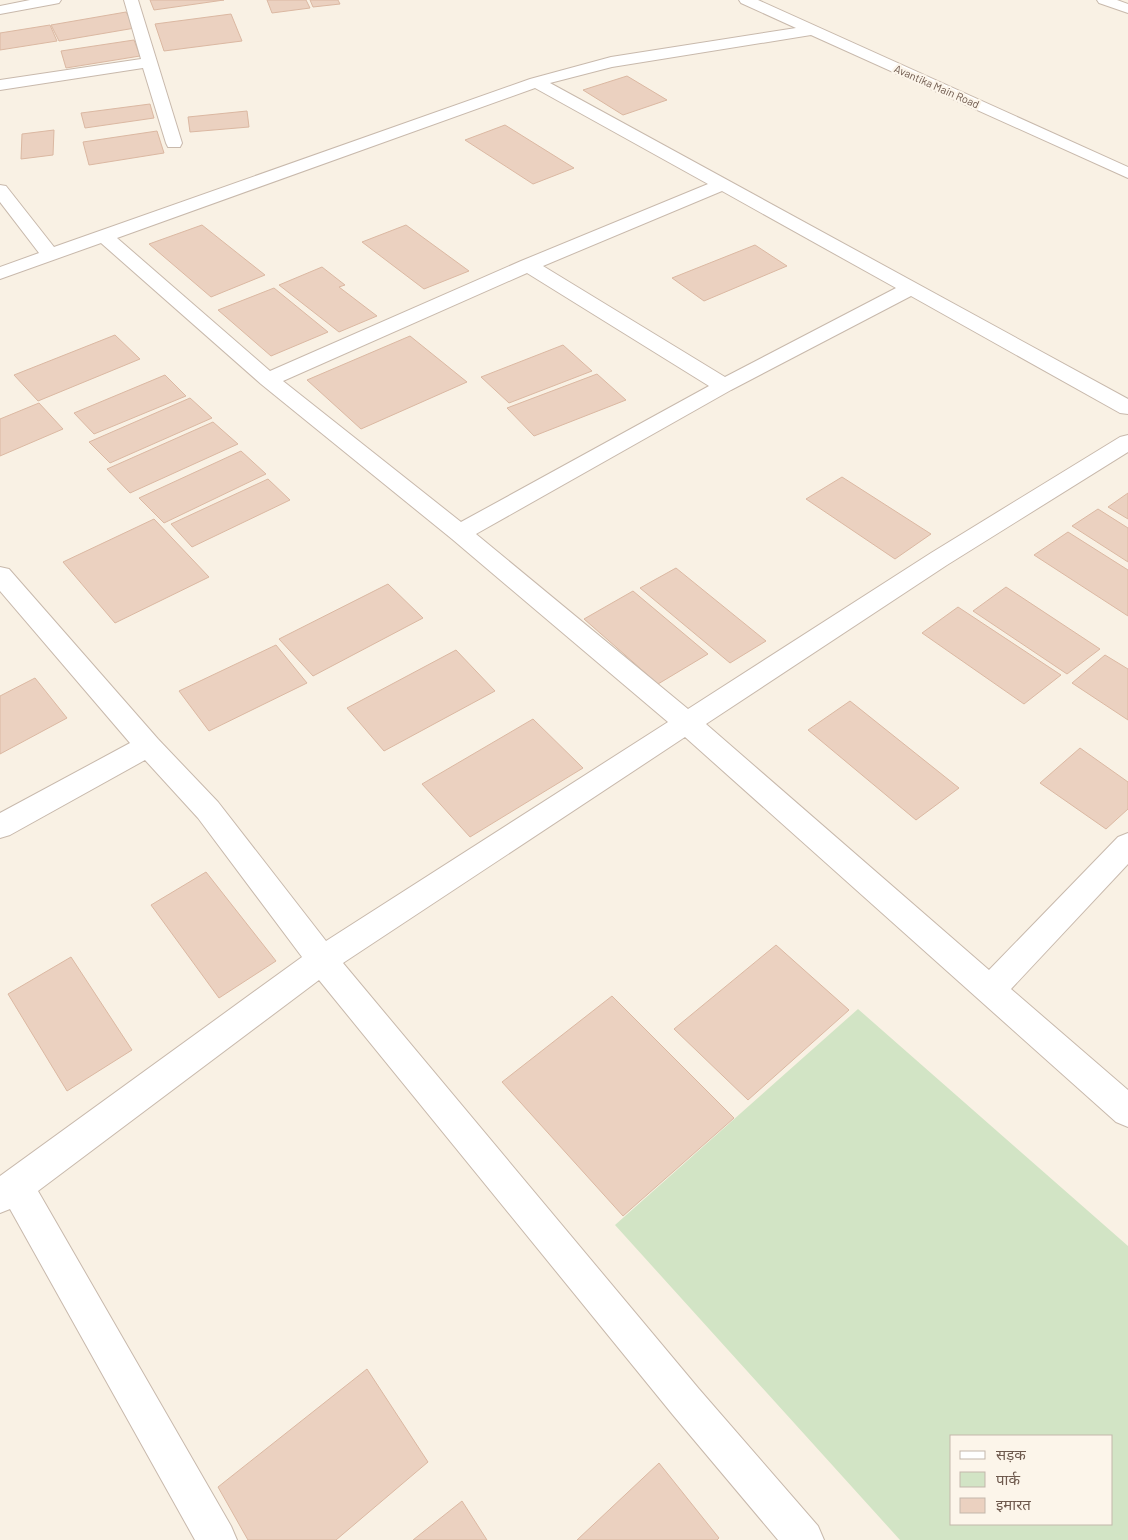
<svg xmlns="http://www.w3.org/2000/svg" width="1128" height="1540" viewBox="0 0 1128 1540" font-family="Barlow,'Noto Sans Devanagari',sans-serif">
<style>
.green{fill:#d2e4c5;fill-rule:evenodd}
.building{fill:#ebd1c0;stroke:#dbb8a2}
.lines{fill:none;stroke-linecap:round;stroke-linejoin:round}
.minor-casing{stroke:#c8b9ac;stroke-width:2}
.minor{fill:#fff;fill-rule:evenodd}
.labels{text-anchor:middle;dominant-baseline:central;stroke-width:4.5;stroke-linejoin:round;paint-order:stroke}
.far-street-label{font-size:11px;fill:#6e594d;stroke:#fcf5ea}
</style>
<rect width="100%" height="100%" fill="#f9f1e4"/>
<path class="green" d="M858,1009L1128,1246V1540H900L615,1225ZM952,1436H1112V1524H952Z"/>
<g class="building">
<path d="M150,0H224L154,10Z"/>
<path d="M267,0H306L310,8L272,13Z"/>
<path d="M310,0H338L340,4L313,7Z"/>
<path d="M126,12L135,28L59,41L51,25Z"/>
<path d="M231,14L242,41L164,51L155,24Z"/>
<path d="M50,25L57,41L0,50V33Z"/>
<path d="M134,40L140,56L66,68L61,51Z"/>
<path d="M627,76L667,100L623,115L583,90Z"/>
<path d="M150,104L154,118L85,128L81,113Z"/>
<path d="M247,111L249,127L190,132L188,117Z"/>
<path d="M505,125L574,168L533,184L465,140Z"/>
<path d="M54,130L53,155L21,159L22,134Z"/>
<path d="M157,131L164,153L89,165L83,142Z"/>
<path d="M202,225L265,275L211,297L149,244Z"/>
<path d="M406,225L469,271L424,289L362,242Z"/>
<path d="M755,245L787,266L704,301L672,278Z"/>
<path d="M322,267L345,285L339,287L377,316L339,332L279,285Z"/>
<path d="M274,288L328,332L271,356L218,310Z"/>
<path d="M115,335L140,359L38,401L14,375Z"/>
<path d="M410,336L467,382L361,429L307,380Z"/>
<path d="M563,345L592,371L509,403L481,377Z"/>
<path d="M597,374L626,400L534,436L507,408Z"/>
<path d="M165,375L186,396L94,434L74,413Z"/>
<path d="M190,398L212,418L110,463L89,442Z"/>
<path d="M39,403L63,429L0,456V419Z"/>
<path d="M213,422L238,444L130,493L107,469Z"/>
<path d="M241,451L266,474L164,523L139,498Z"/>
<path d="M842,477L931,534L895,559L806,499Z"/>
<path d="M268,479L290,500L192,547L171,524Z"/>
<path d="M1128,493V519L1108,507Z"/>
<path d="M1098,509L1128,528V562L1072,526Z"/>
<path d="M154,519L209,577L115,623L63,562Z"/>
<path d="M1068,532L1128,570V616L1034,555Z"/>
<path d="M676,568L766,641L730,663L640,588Z"/>
<path d="M388,584L423,618L313,676L279,639Z"/>
<path d="M1006,587L1100,649L1067,674L973,611Z"/>
<path d="M633,591L708,654L658,684L584,619Z"/>
<path d="M958,607L1061,675L1024,704L922,633Z"/>
<path d="M276,645L307,683L209,731L179,691Z"/>
<path d="M456,650L495,691L384,751L347,708Z"/>
<path d="M1105,655L1128,669V720L1072,683Z"/>
<path d="M35,678L67,718L0,754V696Z"/>
<path d="M850,701L959,788L916,820L808,730Z"/>
<path d="M533,719L583,768L470,837L422,784Z"/>
<path d="M1080,748L1128,782V809L1106,829L1040,783Z"/>
<path d="M206,872L276,961L219,998L151,905Z"/>
<path d="M776,945L849,1010L748,1100L674,1029Z"/>
<path d="M71,957L132,1050L67,1091L8,994Z"/>
<path d="M612,996L734,1118L623,1216L502,1082Z"/>
<path d="M367,1369L428,1462L336,1540H248L218,1487Z"/>
<path d="M659,1463L719,1538L717,1540H577Z"/>
<path d="M462,1501L487,1540H413Z"/>
</g>
<g class="lines">
<defs>
<g id="minor">
<path d="M30,0H61L59,3L54,4L0,14V6Z"/>
<path d="M124,0H138L182,143L180,147H168L166,143L143,68L0,90V80L141,59Z"/>
<path d="M739,0H758L1128,167V178L811,35L612,67L550,83L1128,399V414L1120,413L911,296L731,390L476,534L688,709L931,553L1120,437L1128,435V452L947,565L706,724L989,970L1118,837L1128,833V864L1011,989L1128,1090V1127L1116,1122L685,737L343,963L699,1389L818,1526L824,1540H778L673,1415L319,980L38,1191L231,1526L237,1540H195L10,1209L0,1213V1176L302,957L198,818L145,760L10,835L0,838V813L130,743L0,591V567L9,569L158,739L218,802L326,941L668,722L452,539L261,384L101,243L0,279V267L39,253L0,202V185L6,186L54,247L530,79L611,57L796,28L741,3ZM535,88L708,184L521,261L270,371L117,238ZM722,191L896,288L725,377L543,266ZM527,273L709,386L461,522L283,381Z"/>
<path d="M1097,0H1117L1128,4V13L1099,3Z"/>
</g>
</defs>
<use href="#minor" class="minor-casing"/>
<use href="#minor" class="minor"/>
</g>
<g class="labels">
<g class="far-street-label">
<text transform="translate(937 86) rotate(24)">Avantika Main Road</text>
</g>
</g>
<rect x="950" y="1435" width="162" height="90" fill="#fcf5ea" stroke="#c3b7ab"/>
<rect x="960" y="1451" width="25" height="8" fill="#ffffff" stroke="#c3b7ab"/>
<text x="996" y="1460" font-size="15" fill="#6e594d">सड़क</text>
<rect x="960" y="1472" width="25" height="15" fill="#d2e4c5" stroke="#c3b7ab"/>
<text x="996" y="1485" font-size="15" fill="#6e594d">पार्क</text>
<rect x="960" y="1498" width="25" height="15" fill="#ebd1c0" stroke="#c3b7ab"/>
<text x="996" y="1510" font-size="15" fill="#6e594d">इमारत</text>
</svg>
